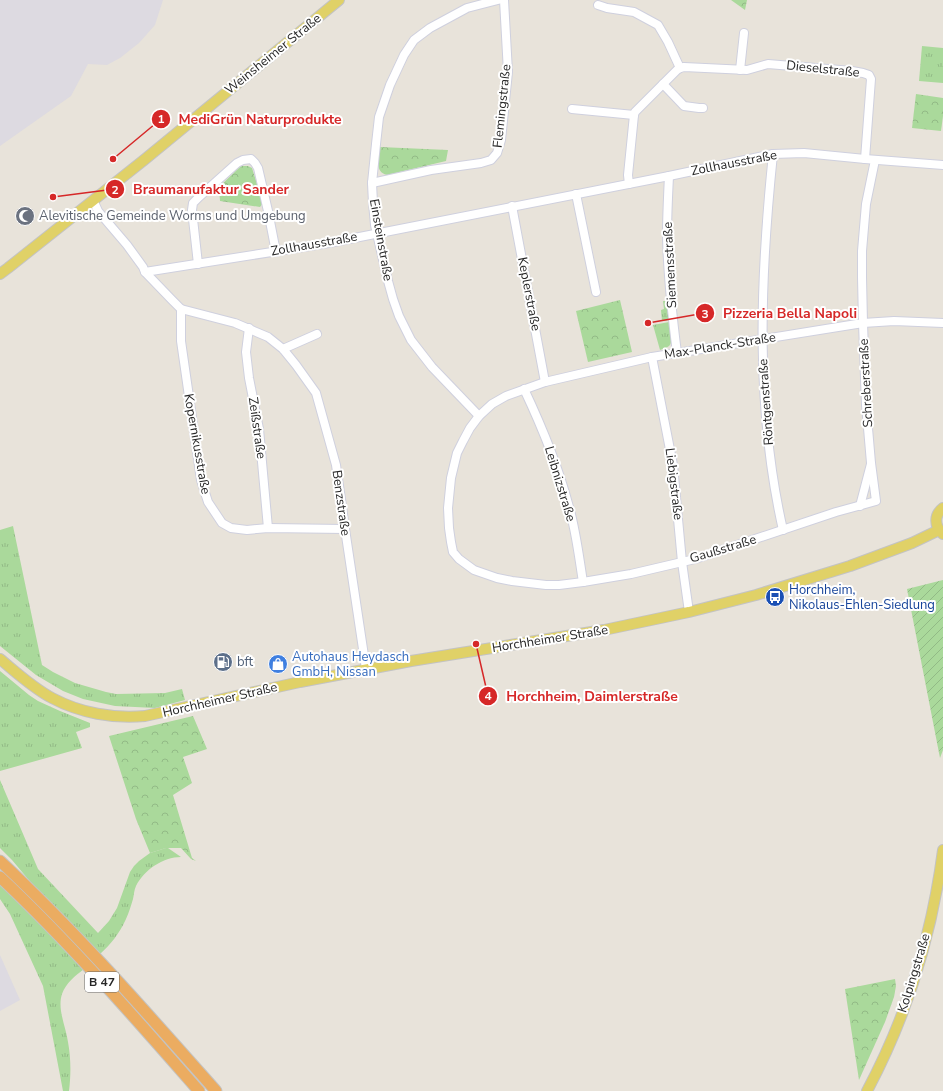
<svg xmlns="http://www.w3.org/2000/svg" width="943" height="1091" viewBox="0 0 943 1091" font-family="'Nunito Sans',sans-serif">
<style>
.industrial{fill:#dddae1}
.grass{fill:url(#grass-tufts)}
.forest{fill:url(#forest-crowns)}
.garden{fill:url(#garden-furrows)}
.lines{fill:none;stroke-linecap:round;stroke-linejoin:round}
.minor-casing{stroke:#cfd0de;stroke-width:10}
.major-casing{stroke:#c3c3c3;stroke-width:12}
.highway-casing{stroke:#c3c3c3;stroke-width:13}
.minor{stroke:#fff;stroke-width:8}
.major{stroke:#e0d167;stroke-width:10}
.highway{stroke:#ebac61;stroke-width:11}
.labels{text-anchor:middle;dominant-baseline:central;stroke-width:4;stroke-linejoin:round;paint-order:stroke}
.shield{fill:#fff;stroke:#686868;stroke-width:1}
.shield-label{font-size:12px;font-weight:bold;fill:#272727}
.street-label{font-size:13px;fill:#272727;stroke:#fff}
.worship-label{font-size:13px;fill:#5b616d;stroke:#fff;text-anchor:start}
.transit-label{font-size:13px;fill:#164399;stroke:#fff;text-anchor:start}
.shop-label{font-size:13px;fill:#366cbe;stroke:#fff;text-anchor:start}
.service-label{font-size:13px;fill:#4e5e75;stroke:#fff;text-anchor:start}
.leader{fill:none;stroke:#d62828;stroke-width:1.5}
.callout-dot{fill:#d62828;stroke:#fff;stroke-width:1.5}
.mark-label{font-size:12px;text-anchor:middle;font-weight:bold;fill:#fff}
.callout-label{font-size:14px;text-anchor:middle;font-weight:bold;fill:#d62828;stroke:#fff;stroke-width:4;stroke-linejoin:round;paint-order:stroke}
</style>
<defs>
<pattern id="grass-tufts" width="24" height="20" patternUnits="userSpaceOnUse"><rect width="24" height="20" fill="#aad99b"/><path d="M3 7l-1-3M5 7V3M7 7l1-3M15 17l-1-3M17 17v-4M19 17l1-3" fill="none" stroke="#92ba86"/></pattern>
<pattern id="forest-crowns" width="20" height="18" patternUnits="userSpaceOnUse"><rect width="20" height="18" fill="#aad99b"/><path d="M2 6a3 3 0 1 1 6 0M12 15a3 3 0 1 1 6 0" fill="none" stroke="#92ba86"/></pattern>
<pattern id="garden-furrows" width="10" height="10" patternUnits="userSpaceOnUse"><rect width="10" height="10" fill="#aad99b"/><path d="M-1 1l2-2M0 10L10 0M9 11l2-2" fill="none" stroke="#92ba86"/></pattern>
</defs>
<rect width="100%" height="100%" fill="#e8e3da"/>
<g class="industrial">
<path d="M0,0H163L155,25L139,43L120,58L107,65L88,64L71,96L0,146Z"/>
<path d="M0,955L20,1000L0,1011Z"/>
</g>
<g class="grass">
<path d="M922,46L943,48V83L919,81Z"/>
<path d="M663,301H668L670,320L662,321L661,310L664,309Z"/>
<path d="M669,322C669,328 674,343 669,346C667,348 662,349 660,350L653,325Z"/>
<path d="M13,526L42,665L53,672L75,683L106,692L116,694L165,693L182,689L185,700L155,708L115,706L83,699L63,691L36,675L0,646V530Z"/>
<path d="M0,671L29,695L38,701L60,711L90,723V727L76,732L82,748L0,771Z"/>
<path d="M0,780L38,869L98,933L109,921L117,908L130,872L134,866L139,861L150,853L166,848H168L181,857C163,857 144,870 136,886C134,890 134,895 133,899C131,906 129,912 126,919C119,934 111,944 100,954L33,885L12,860L0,848Z"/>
<path d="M0,884L26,909L84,969C75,976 66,983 62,994C57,1009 66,1027 68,1042C71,1058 71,1075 69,1091H63L43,986L10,914L0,899Z"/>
</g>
<g class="forest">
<path d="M731,0H747L745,10Z"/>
<path d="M916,94L943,98V116L941,131L912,128Z"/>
<path d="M380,147L448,150L446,161L387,175C374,172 379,157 380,147Z"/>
<path d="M241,166H248L252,168L263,203L260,207L220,201L219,187Z"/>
<path d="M620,300L632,352L588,362L576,311Z"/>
<path d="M193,716L207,749L183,757L192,783L173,795L192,858L196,861L191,859L181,848H166L150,853L136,819L109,736Z"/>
<path d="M895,979L896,986L894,997L885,1022L859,1080L845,989Z"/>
</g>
<path class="garden" d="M943,580V750L940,758L907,589Z"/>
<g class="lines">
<defs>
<g id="minor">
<path d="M598,5L607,8L634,12L658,25L668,42L680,68"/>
<path d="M740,70L744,33"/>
<path d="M663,84L684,106L699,108H703"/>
<path d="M572,109L634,115"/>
<path d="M773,154C760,279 755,407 783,530"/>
<path d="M875,160L866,204L862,251V277L863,323L866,405L871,463L876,501L836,512L695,559L631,574L583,582L559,585H546L512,581L497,578L474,570L459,559L453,552L451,542L449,528L448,508L451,478L457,453L463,441L470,428L479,416L492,404L506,396L545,382L652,357L863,323L894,321L943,323"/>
<path d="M669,176C668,196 667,217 667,237C668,276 672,314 677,353"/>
<path d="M372,183L431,170L481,163L491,160L497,153L501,140L508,72L504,0"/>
<path d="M629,184L628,175L634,115L635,112L677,70L680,68L684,67L747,70L768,64L852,71L863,73L869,75L871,79L865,159"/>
<path d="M576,194L596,292"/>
<path d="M93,200L98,211L127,245L143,267L145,272L172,300L181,309L235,323L268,337L283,349L296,365L316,393L336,465L342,506L345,529L366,669"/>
<path d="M512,206L545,382"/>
<path d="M198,264L192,210L193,203L199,197L237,163L243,160L251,159L255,163L258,168L268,211L276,252"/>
<path d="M145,272L329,243L669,176L773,154L804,153L865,159L943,165"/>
<path d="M181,309V341L201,480L208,502L222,523L231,528L247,530L268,528L345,529"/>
<path d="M249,328L246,352L249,378L259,429L268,528"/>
<path d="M283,349L317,334"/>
<path d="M652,357L673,465L682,562L689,612"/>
<path d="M524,389C542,427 558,466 569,507C576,531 579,557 583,582"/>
<path d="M479,416L432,367L411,340L399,316L393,299L388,281L375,225L373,203L372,183L376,144L379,117L390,85L404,55L414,40L430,28L467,8L498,0"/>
<path d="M860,506L871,464"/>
</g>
<g id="major">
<path d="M0,274L8,268L144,160L339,0"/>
<path d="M943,508C934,515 934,526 943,534"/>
<path d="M0,659C17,673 33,688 52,698C80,713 114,719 145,716L300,682L411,661L604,630L689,612L756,595L850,566L912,543L939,530"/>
<path d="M867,1091C907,1016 932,934 943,850"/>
</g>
<g id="highway">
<path d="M0,861C77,933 146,1012 216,1091"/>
<path d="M0,877C71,944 135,1018 199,1091"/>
</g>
</defs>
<use href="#minor" class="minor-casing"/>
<use href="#major" class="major-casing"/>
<use href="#highway" class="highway-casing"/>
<use href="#minor" class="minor"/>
<use href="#major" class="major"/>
<use href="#highway" class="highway"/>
</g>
<defs>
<symbol id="mosque-disc" viewBox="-11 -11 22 22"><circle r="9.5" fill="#6b7280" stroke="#fff"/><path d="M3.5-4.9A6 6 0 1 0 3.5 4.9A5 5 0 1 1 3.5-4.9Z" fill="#fff"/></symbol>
<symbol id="bus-disc" viewBox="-11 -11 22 22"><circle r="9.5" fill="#1a4fb4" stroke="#fff"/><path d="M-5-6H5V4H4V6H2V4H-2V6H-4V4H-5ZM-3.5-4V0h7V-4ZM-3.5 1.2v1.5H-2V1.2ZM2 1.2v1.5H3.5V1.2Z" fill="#fff"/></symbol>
<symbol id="fuel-disc" viewBox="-11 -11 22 22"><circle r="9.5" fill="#5c6f8a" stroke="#fff"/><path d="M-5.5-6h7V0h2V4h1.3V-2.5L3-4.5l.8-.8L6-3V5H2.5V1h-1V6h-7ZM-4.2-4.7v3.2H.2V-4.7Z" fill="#fff"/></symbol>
<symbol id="shop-disc" viewBox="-11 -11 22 22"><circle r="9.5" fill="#3f7fe0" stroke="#fff"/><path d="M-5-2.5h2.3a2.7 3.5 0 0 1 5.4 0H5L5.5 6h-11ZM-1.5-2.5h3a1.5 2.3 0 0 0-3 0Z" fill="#fff"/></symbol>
</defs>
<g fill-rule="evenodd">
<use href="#mosque-disc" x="14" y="205" width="22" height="22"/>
<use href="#bus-disc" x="764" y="586" width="22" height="22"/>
<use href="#fuel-disc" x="212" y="651" width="22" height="22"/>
<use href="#shop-disc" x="267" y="653" width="22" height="22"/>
</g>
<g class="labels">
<rect class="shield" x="85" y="972" width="34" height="20" rx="3"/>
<g class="shield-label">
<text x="102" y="982">B 47</text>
</g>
<g class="street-label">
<text transform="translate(273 54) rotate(-39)">Weinsheimer Straße</text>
<text transform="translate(823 69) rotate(6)">Dieselstraße</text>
<text transform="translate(502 106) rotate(-84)">Flemingstraße</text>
<text transform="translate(734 163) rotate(-11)">Zollhausstraße</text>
<text transform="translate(381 240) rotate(80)">Einsteinstraße</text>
<text transform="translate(314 244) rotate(-10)">Zollhausstraße</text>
<text transform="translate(670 265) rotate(-93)">Siemensstraße</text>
<text transform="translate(529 294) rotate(79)">Keplerstraße</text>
<text transform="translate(720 346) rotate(-9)">Max-Planck-Straße</text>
<text transform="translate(866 383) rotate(-93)">Schreberstraße</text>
<text transform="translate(766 402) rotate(-94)">Röntgenstraße</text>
<text transform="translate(257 428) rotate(82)">Zeißstraße</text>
<text transform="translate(197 444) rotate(80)">Kopernikusstraße</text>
<text transform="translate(560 484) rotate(73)">Leibnizstraße</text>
<text transform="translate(674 484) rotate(83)">Liebigstraße</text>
<text transform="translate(341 503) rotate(82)">Benzstraße</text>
<text transform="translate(723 549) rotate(-17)">Gaußstraße</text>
<text transform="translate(550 639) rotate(-9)">Horchheimer Straße</text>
<text transform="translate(220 700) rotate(-13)">Horchheimer Straße</text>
<text transform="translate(914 973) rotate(-73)">Kolpingstraße</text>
</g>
<g class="worship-label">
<text x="39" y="216">Alevitische Gemeinde Worms und Umgebung</text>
</g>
<g class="transit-label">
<text x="789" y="590">Horchheim,<tspan x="789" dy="15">Nikolaus-Ehlen-Siedlung</tspan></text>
</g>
<g class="shop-label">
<text x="292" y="657">Autohaus Heydasch<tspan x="292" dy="15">GmbH, Nissan</tspan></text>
</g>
<g class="service-label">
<text x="237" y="662">bft</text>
</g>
</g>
<path class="leader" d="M113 159L161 119M53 197L115 189M648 323L705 313M476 644L488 696"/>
<g class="callout-dot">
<circle cx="113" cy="159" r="4"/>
<circle cx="53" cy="197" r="4"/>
<circle cx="648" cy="323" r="4"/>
<circle cx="476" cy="644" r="4"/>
<circle cx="161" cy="119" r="10"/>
<circle cx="115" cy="189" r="10"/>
<circle cx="705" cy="313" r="10"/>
<circle cx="488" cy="696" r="10"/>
</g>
<g class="mark-label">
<text x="161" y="123">1</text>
<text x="115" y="194">2</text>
<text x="705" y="318">3</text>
<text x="488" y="700">4</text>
</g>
<g class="callout-label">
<text x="260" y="124">MediGrün Naturprodukte</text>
<text x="211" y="194">Braumanufaktur Sander</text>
<text x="790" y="318">Pizzeria Bella Napoli</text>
<text x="592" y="701">Horchheim, Daimlerstraße</text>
</g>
</svg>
